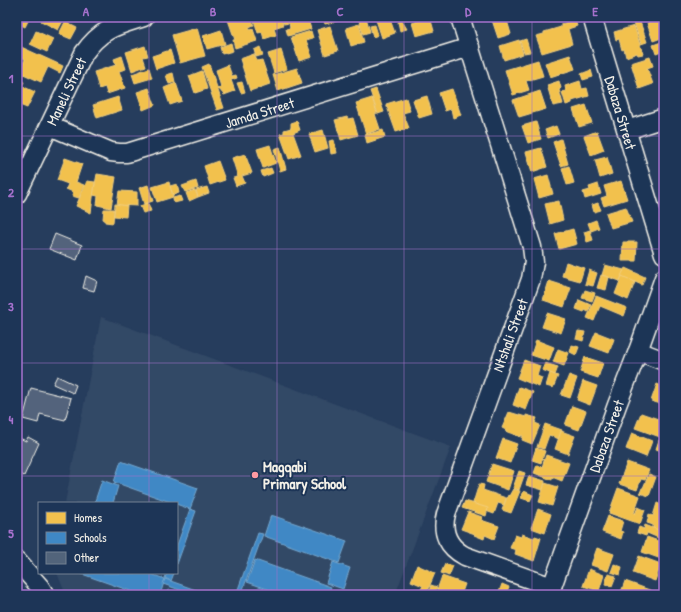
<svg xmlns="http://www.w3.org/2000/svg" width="681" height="612" viewBox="0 0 681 612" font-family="'Patrick Hand',sans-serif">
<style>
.built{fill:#334966}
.homes{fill:#f2c14e;stroke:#f3cf7c}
.schools{fill:#3f88c5;stroke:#75a8d0}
.building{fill:#52647b;stroke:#f4f1e8}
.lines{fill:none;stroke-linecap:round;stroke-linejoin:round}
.minor-casing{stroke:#f4f1e8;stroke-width:21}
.minor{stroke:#1d3557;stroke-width:18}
.grid{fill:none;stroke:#a571cd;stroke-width:1;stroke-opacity:0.55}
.poi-dot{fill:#ff9aa2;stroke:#1d3557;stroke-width:1.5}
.labels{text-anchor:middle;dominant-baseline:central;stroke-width:4;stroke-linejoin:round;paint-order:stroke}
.street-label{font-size:15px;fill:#f4f1e8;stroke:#1d3557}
.poi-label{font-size:15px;font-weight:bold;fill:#f4f1e8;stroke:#1d3557;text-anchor:start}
.neatline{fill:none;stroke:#a571cd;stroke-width:1.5}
.grid-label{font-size:13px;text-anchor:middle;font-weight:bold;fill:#a571cd}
</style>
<rect width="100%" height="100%" fill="#263d5d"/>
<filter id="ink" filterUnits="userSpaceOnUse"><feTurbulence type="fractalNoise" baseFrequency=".025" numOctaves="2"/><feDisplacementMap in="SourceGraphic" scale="8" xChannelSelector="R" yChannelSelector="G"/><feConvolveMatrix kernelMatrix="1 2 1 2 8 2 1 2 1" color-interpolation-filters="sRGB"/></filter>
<g filter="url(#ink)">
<path class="built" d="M101,317L451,447L395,595H66L57,573H177V503H65Z"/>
<g class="homes">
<path d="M17,17L28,21L25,27L17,23Z"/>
<path d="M43,17H72L69,22L64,19L58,30L41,21Z"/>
<path d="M227,17H251L254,25L249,27L250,30L253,29L257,41L235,48L233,40H235Z"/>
<path d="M253,17H281L283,25L274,28L276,35L264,39L262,32L258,33Z"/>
<path d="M282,17H302V18L307,17L311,29L288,36L286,29L290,28L289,23L284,24Z"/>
<path d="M328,17H336L337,21L325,24L323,18Z"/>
<path d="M358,17H366L370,32L363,34Z"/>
<path d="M384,17H389L395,33L382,38L376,20Z"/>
<path d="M430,17L434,31L416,36L412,23Z"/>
<path d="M502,17H506L511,34L498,38L492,20Z"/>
<path d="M548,17H562V18L549,22Z"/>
<path d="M639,19L647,42L641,44L633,20Z"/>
<path d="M661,19L664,31V37L653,41L647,23Z"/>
<path d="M575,20L577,26L568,29L572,44L542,53L536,36L544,34V32L561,27V24Z"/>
<path d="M402,21L407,29L400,31L398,22Z"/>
<path d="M65,22L77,28L71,39L59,34Z"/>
<path d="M359,24L364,42L351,46L346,28Z"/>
<path d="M375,25L378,35L373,37L370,26Z"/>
<path d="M330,26L338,51L325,55L317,30Z"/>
<path d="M634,26L643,54L638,55L637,53L626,57L624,49L622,50L619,39L616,40L614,32Z"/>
<path d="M197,28L205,56L180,63L172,35Z"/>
<path d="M221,30L225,44L207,49L203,36Z"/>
<path d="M36,31L53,39L47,52L30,44Z"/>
<path d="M311,31L313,38L306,40L312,57L299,61L291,37Z"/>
<path d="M526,39L530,52L524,53L520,41Z"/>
<path d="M519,40L523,54L504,60L500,46Z"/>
<path d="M664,41V51L656,54L653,45Z"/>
<path d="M231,43L233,51L222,54L220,47Z"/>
<path d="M19,46L63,66L60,73L48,67L41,82L19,72L25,59L17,55V51Z"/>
<path d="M145,46L148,56L143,57L146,66L132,71L126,52Z"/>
<path d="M260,47L263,55L256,57L254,50Z"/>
<path d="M170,50L174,63L156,69L152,56Z"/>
<path d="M281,50L287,69L274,73L268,54Z"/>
<path d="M254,54L257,61L262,60L270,84L250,91L240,59Z"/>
<path d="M570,55L575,69L550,77L545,63Z"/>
<path d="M122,56L126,69L119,71L125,88L107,94L105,87L99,89L94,72L116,65L114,59Z"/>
<path d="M650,57L653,66L647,68L653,84L639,89L631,63Z"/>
<path d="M538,60L543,76L526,81L529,90L513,95L505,70Z"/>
<path d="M209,64L224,108L217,110L202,67Z"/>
<path d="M228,65L232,76L236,75L237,78L231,80L235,91L224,95L218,88L221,87L216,70Z"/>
<path d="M149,68L152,78L135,83L132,74Z"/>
<path d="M297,68L302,83L278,91L273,75Z"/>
<path d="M591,70L593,77L583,80L581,74Z"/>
<path d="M202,71L207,89L195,93L189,76Z"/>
<path d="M173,73L175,82L169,84L166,75Z"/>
<path d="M17,79L24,82L22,86L35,92L27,108L17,104Z"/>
<path d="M559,81L561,88L559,90L563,104L553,106L547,85Z"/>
<path d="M580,81L582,89L587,88L589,96L572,101V103L566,105L562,92L566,91L565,86Z"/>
<path d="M242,82L245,92L241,93L237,83Z"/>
<path d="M176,83L182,101L170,105L164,88Z"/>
<path d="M149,88L155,105L143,110L137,92Z"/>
<path d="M376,89L384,112L378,114L370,91Z"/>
<path d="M452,89L461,115L453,118L451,109L445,111L439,93Z"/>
<path d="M540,91L546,109L519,117L513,100Z"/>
<path d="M427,96L432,114L419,118L413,100Z"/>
<path d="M118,97L122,110L97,118L93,105Z"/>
<path d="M372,98L377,113L375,114L380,129L366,134L356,103Z"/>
<path d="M406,98L410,111L403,113L409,128L396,132L386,104Z"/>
<path d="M586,105L592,123L579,127L573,109Z"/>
<path d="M347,117L348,119L353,118L358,135L341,140L335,120Z"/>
<path d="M297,121L300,130L293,133L301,155L289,159L280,134L284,133V130L291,128V123Z"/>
<path d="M536,122L541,139L528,143L522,126Z"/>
<path d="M556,126L559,134L548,138L545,130Z"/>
<path d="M323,130L328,148L315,152L309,134Z"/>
<path d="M383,130L385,137L367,143L365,135Z"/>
<path d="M597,131L604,150L591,155L584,136Z"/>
<path d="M561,139L568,164L561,166L553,142Z"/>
<path d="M334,140L337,153L331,154L329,141Z"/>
<path d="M270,145L276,163L263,168L257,149Z"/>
<path d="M280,147L286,169L280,171L274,149Z"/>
<path d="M541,148L547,167L532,172L526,152Z"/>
<path d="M245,154L252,173L242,176L245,183L236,186L233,178L238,177L232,158Z"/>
<path d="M607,157L612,174L600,178L595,160Z"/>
<path d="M65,158L82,164L76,182L84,185L79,198L72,196L73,192L66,189L68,184L57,180Z"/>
<path d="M218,161L225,180L210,185L204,166Z"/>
<path d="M569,166L574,183L567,185L562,168Z"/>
<path d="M271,168L273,173L263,177L261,171Z"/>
<path d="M97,174L116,177L111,208L97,205L98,196L93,195Z"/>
<path d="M548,175L553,194L539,198L534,179Z"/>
<path d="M87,181L95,182L91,213L76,206Z"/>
<path d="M196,181L198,188L185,192L182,186Z"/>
<path d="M621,181L627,199L604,206L601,198L607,196L604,186Z"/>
<path d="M169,182L173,197L157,202L152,187Z"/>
<path d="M177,184L179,193L173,195L170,186Z"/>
<path d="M598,184L601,194L585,199L583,192L590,190L589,187Z"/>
<path d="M148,185L153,201L144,204L139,188Z"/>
<path d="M207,187L209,193L198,197L196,190Z"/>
<path d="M195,190L198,197L189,201L186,193Z"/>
<path d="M119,191L137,192V206L117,205Z"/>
<path d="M180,196L182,201L174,203L173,198Z"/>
<path d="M559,201L563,220L550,224L545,204Z"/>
<path d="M148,203L151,211L143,213L140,206Z"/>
<path d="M598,203L601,210L594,212L592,205Z"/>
<path d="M115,204L127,206L126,217L114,216Z"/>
<path d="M626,207L632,222L611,228L606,213Z"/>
<path d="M104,209H114L113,223L105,222V220L103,219Z"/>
<path d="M596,220L599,228L591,231L588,223Z"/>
<path d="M573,229L577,244L559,249L555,234Z"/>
<path d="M590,230L593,240L587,242L584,232Z"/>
<path d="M623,242H637L636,261H622Z"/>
<path d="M566,262L584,268L580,281L562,276Z"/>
<path d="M605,265L624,270L620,281L602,275Z"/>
<path d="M625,268L645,277L642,285L621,276Z"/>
<path d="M589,270L597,273L593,286L585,284Z"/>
<path d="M601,275L609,277L606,290L597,288Z"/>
<path d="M622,276L635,282L628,300L615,294Z"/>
<path d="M549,281L571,288L564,307L543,300Z"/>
<path d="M585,290L595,293L592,301L582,298Z"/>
<path d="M596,296L627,308L624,316L600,306L594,321L587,318Z"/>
<path d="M579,300L591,305L588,312L585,310L584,312L576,309Z"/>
<path d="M547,313L566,319L561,333L542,327Z"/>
<path d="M578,331L585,332L583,341L576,339Z"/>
<path d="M596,332L614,339L609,353L590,346Z"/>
<path d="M536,340L554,347L549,361L531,355Z"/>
<path d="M572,345L579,347L576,355L570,352Z"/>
<path d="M558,349L569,353L564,366L553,362Z"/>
<path d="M585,357L603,363L598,378L580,372Z"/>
<path d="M524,360L540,366L537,376L542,378L539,387L517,378Z"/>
<path d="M545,363L558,367L555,375L542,370Z"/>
<path d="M550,373L558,376L553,388L546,386Z"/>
<path d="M569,375L577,378L570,398L561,395Z"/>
<path d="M583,381L597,386L590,405L577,400Z"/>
<path d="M657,384L664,387V405L651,401Z"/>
<path d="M519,387L533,392L526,410L513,405Z"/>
<path d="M572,406L586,411L579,430L565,425Z"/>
<path d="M509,412L526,417V415L537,418L535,423L540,425L532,444L522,440L523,436L521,435V437L505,431L506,430L502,428Z"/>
<path d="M641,413L664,421L660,437L635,428Z"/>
<path d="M545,424L562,430L559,439L549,435L544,449L537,447Z"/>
<path d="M561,431L575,436L568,454L555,449Z"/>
<path d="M632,433L652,441L646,457L626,449Z"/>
<path d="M503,439L517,444L510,463L496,458Z"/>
<path d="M659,440L664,442V452L656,449Z"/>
<path d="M536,448L545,451L541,463L532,460Z"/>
<path d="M546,455L569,463L562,481L552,477V480L534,473L537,465L542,467Z"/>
<path d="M627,462L649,470L645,480L641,479L637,490L619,484Z"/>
<path d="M492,464L514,471L508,490L486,482Z"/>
<path d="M519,471L525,473L519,490L513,488Z"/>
<path d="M649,474L656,477L649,496L640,493L642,488H643Z"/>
<path d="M529,476L545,481L543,490L526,485Z"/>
<path d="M545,483L558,487L552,506L539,502Z"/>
<path d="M479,484L484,485L483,490L506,498L504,505L498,503L494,514L475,507L476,504L473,503Z"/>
<path d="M618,488L640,496L634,513L635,514L638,507L645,510L640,524L609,513Z"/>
<path d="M513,489L520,491L511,513L502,510L508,495L509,496Z"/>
<path d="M524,491L533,495L530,501L521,498Z"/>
<path d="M465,501L488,508L486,516L462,508Z"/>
<path d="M657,503L664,506V532L653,528V525L647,523L649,514L653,516Z"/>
<path d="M538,509L551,514L545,533L531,528Z"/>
<path d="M468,512L482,517L481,520L499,526L494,539L485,535L484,539L474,535L475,534L461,529Z"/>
<path d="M608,516L623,521L620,531L623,532L621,539L602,532Z"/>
<path d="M645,525L664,532L661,539L647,533L646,536L637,533L639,527L644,529Z"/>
<path d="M522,534L534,538L535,536L541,538L534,561L515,554L516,550L510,548L515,535L521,537Z"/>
<path d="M647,537L664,543V560L642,552Z"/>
<path d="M597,548L614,554L608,571L591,565Z"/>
<path d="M639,556L661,564L655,581L633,573Z"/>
<path d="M445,564L453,566L449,576L441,573Z"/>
<path d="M614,564L622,567L620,575L611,572Z"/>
<path d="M417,565L435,573L427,592L421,589L423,586L411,581Z"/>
<path d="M589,569L604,575L599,591L583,586Z"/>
<path d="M608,574L616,576L612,586L605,584Z"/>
<path d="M442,576L465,584L461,595H452L437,590Z"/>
<path d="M625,581L655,592L653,595H620Z"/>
<path d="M502,584L509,587L505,595H498Z"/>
<path d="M431,585L437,587L434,594L429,592Z"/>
</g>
<g class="schools">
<path d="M121,461L198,488L190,509L114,482Z"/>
<path d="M102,480L118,486L113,503H100L95,501Z"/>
<path d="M190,509L196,511L177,564V545Z"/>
<path d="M271,515L347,541L339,563L264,536Z"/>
<path d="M258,533L263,534L241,595H236Z"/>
<path d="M255,560L331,587L328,595H285L247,582Z"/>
<path d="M333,562L350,568L343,589L326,583Z"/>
<path d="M82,573H148L165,579L160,595H142L82,574Z"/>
<path d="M167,573H174L171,581L165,578Z"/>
<path d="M165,579L210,595H194L163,584Z"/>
<path d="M169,590L185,595H167Z"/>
</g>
<g class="building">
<path d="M55,234L82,245L77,260L49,249Z"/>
<path d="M86,276L97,281L94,291L83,288Z"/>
<path d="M57,376L76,385L73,393L53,384Z"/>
<path d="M31,388L71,398L65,420L40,414L38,423L23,419Z"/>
<path d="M17,437L26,441L28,437L39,443L24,476L17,472Z"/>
</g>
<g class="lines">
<defs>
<g id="minor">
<path d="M460,17L532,247L534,262L531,279L446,514C441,533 448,547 465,556L552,587"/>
<path id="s1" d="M592,17L664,254"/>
<path id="s2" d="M50,126L111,152L119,153H127L470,47"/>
<path d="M627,130L664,118"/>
<path id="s3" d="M17,194L84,53C102,28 116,26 144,17"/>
<path d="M638,351L664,361"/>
<path d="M17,561L40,587L45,595"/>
<path id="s4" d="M549,595L617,405L638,351L664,278"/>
</g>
</defs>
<use href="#minor" class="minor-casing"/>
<use href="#minor" class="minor"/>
</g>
</g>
<path class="grid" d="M149,17V503M277,17V595M404,17V595M532,17V595M17,136H664M17,249H664M17,363H664M17,476H664M149,573V595"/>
<circle class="poi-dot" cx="255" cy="475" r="4"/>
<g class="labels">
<g class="street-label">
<text stroke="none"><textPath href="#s3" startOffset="114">Maneli Street</textPath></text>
<text stroke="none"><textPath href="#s2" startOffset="221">Jamda Street</textPath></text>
<text stroke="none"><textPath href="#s1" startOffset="100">Dabaza Street</textPath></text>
<text transform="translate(510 335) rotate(-70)">Ntshali Street</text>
<text stroke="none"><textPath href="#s4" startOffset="169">Dabaza Street</textPath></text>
</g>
<g class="poi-label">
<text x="263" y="466">Magqabi<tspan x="263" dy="17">Primary School</tspan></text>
</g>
</g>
<rect width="681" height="612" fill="none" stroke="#1d3557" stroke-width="44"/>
<rect x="38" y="502" width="140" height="72" fill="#1d3557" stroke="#738091"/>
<rect x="46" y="512" width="20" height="12" fill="#f2c14e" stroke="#738091"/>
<text x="74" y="522" font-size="12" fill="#f4f1e8">Homes</text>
<rect x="46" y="532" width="20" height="12" fill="#3f88c5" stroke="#738091"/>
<text x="74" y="542" font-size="12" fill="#f4f1e8">Schools</text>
<rect x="46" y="552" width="20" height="12" fill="#52647b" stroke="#738091"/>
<text x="74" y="562" font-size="12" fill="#f4f1e8">Other</text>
<rect x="22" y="22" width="637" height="568" class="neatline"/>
<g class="grid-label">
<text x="86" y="16">A</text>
<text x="213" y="16">B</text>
<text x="340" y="16">C</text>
<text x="468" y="16">D</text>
<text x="595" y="16">E</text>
<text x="11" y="83">1</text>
<text x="11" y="197">2</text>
<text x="11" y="311">3</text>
<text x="11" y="424">4</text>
<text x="11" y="538">5</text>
</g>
</svg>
